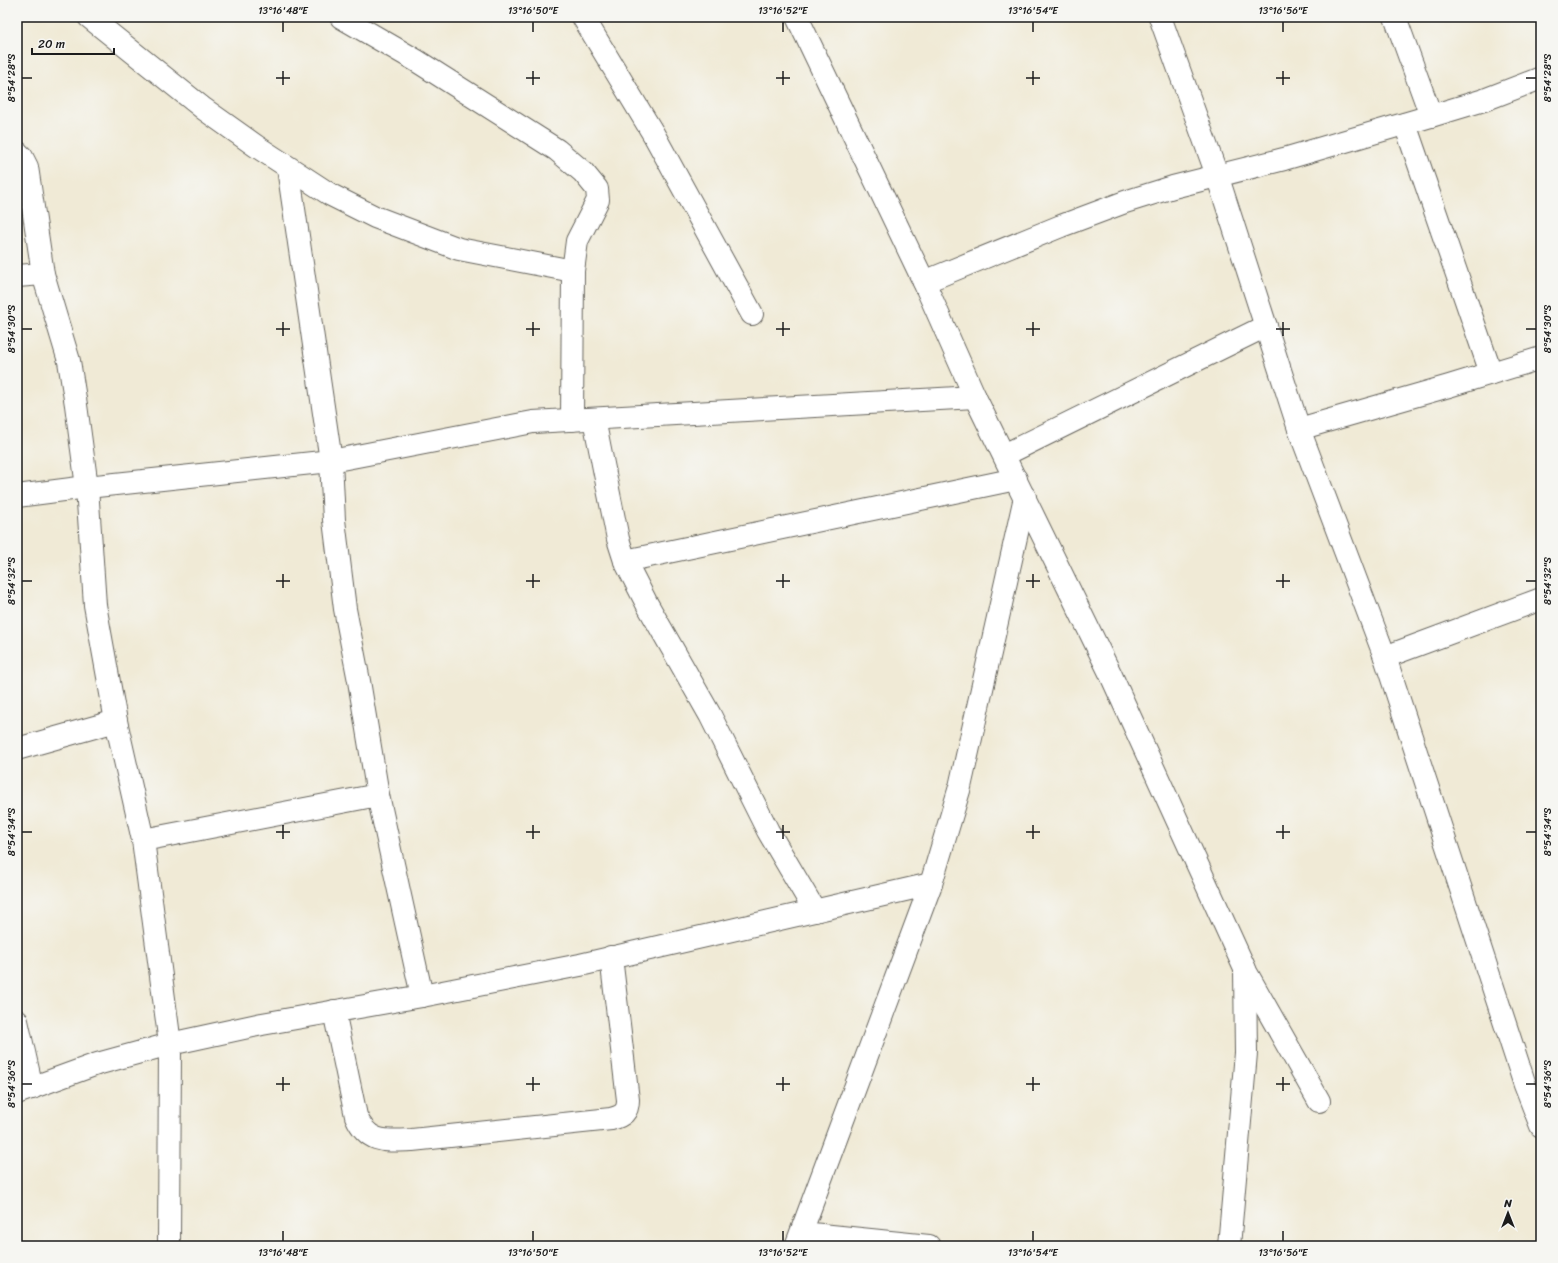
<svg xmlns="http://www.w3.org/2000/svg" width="1558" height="1263" viewBox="0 0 1558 1263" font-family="Sriracha,sans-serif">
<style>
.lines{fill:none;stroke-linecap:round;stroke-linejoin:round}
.street-casing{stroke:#66645d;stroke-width:24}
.street{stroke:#fff;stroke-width:22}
.ticks{fill:none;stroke:#1c1c1c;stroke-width:1.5}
.neatline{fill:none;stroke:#1c1c1c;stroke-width:1.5}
.ticks-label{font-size:10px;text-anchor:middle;fill:#1c1c1c}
</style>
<rect width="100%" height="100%" fill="#f6f6f2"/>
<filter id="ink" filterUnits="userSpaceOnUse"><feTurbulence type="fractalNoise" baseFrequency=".025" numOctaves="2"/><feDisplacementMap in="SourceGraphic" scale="8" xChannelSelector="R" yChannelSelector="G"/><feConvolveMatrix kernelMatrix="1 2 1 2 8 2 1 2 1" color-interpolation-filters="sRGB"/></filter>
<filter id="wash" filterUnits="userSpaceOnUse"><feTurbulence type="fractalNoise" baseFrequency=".012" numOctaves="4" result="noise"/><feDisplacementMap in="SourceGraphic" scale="16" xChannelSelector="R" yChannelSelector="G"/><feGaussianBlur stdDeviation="0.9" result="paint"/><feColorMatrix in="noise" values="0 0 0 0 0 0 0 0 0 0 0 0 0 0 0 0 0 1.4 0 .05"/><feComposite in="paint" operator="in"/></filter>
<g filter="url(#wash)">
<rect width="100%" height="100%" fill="#f0ead6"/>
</g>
<g filter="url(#ink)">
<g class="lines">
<defs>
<g id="street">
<path d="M89,17L204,109L256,146L331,195L375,217L459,249L573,271"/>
<path d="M341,17L417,61L557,150L583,172L597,189L598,200L577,241L573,271L572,420"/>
<path d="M583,17L654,135L752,314"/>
<path d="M797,17L924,282L975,397L1110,673L1245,969L1246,1053L1229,1246"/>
<path d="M1160,17L1217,175L1299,429L1385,657L1525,1085L1541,1126"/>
<path d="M1395,17L1431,116"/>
<path d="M1405,124L1491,373"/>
<path d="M17,152L22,157L27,167L43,274L69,361L76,405L87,487L95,605L116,721L143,840L170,1044L169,1246"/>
<path d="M288,168L331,461L334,520L345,609L359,681L378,795L422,996"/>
<path d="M17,276L43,274"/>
<path d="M924,282L1061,226L1125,202L1173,187L1284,159L1431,116L1484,100L1541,78"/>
<path d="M594,419L618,539L625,561L647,604L710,715L768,831L815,911"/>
<path d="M1299,429L1449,386L1541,358"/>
<path d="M1004,455L1266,326"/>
<path d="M17,496L87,487L331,461L533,422L975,397"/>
<path d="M625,561L1016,479"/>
<path d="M1385,657L1541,599"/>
<path d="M17,749L116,721"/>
<path d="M143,840L378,795"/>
<path d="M1246,972L1319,1101"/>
<path d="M334,1011L356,1116C368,1144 386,1141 412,1140L611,1119C623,1116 628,1112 628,1100L611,957"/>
<path d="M17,1021L32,1088"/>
<path d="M17,1093L97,1064L170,1044L262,1024L422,996L580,965L931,884"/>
<path d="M802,1233L929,1246"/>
<path d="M796,1246L931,884L960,787L1025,497"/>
</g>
</defs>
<use href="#street" class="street-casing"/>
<use href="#street" class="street"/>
</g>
</g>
<path class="ticks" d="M283,22V32M533,22V32M783,22V32M1033,22V32M1283,22V32M283,71V85M533,71V85M783,71V85M1033,71V85M1283,71V85M22,78H32M276,78H290M526,78H540M776,78H790M1026,78H1040M1276,78H1290M1526,78H1536M283,322V336M533,322V336M783,322V336M1033,322V336M1283,322V336M22,329H32M276,329H290M526,329H540M776,329H790M1026,329H1040M1276,329H1290M1526,329H1536M283,574V588M533,574V588M783,574V588M1033,574V588M1283,574V588M22,581H32M276,581H290M526,581H540M776,581H790M1026,581H1040M1276,581H1290M1526,581H1536M283,825V839M533,825V839M783,825V839M1033,825V839M1283,825V839M22,832H32M276,832H290M526,832H540M776,832H790M1026,832H1040M1276,832H1290M1526,832H1536M283,1077V1091M533,1077V1091M783,1077V1091M1033,1077V1091M1283,1077V1091M22,1084H32M276,1084H290M526,1084H540M776,1084H790M1026,1084H1040M1276,1084H1290M1526,1084H1536M283,1231V1241M533,1231V1241M783,1231V1241M1033,1231V1241M1283,1231V1241"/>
<rect width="1558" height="1263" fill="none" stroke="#f6f6f2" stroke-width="44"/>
<g transform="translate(1508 1213)" stroke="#f6f6f2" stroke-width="3" paint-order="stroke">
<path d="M0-3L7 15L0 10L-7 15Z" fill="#1c1c1c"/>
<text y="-6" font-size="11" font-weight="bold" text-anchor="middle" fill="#1c1c1c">N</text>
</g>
<path d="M32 48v6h82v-6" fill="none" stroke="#1c1c1c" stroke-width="2"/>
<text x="38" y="48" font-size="12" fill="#1c1c1c" stroke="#f6f6f2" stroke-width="3" paint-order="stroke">20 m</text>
<rect x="22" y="22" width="1514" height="1219" class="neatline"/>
<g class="ticks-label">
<text x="283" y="14">13°16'48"E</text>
<text x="533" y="14">13°16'50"E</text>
<text x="783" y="14">13°16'52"E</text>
<text x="1033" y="14">13°16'54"E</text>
<text x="1283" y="14">13°16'56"E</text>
<text transform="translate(11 78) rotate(-90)" y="4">8°54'28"S</text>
<text transform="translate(1547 78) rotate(-90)" y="4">8°54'28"S</text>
<text transform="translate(11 329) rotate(-90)" y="4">8°54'30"S</text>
<text transform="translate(1547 329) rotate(-90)" y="4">8°54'30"S</text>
<text transform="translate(11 581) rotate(-90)" y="4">8°54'32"S</text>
<text transform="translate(1547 581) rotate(-90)" y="4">8°54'32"S</text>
<text transform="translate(11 832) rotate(-90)" y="4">8°54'34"S</text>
<text transform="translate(1547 832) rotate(-90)" y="4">8°54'34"S</text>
<text transform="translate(11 1084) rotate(-90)" y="4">8°54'36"S</text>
<text transform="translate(1547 1084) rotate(-90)" y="4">8°54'36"S</text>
<text x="283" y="1256">13°16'48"E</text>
<text x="533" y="1256">13°16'50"E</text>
<text x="783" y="1256">13°16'52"E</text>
<text x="1033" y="1256">13°16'54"E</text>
<text x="1283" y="1256">13°16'56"E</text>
</g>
</svg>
